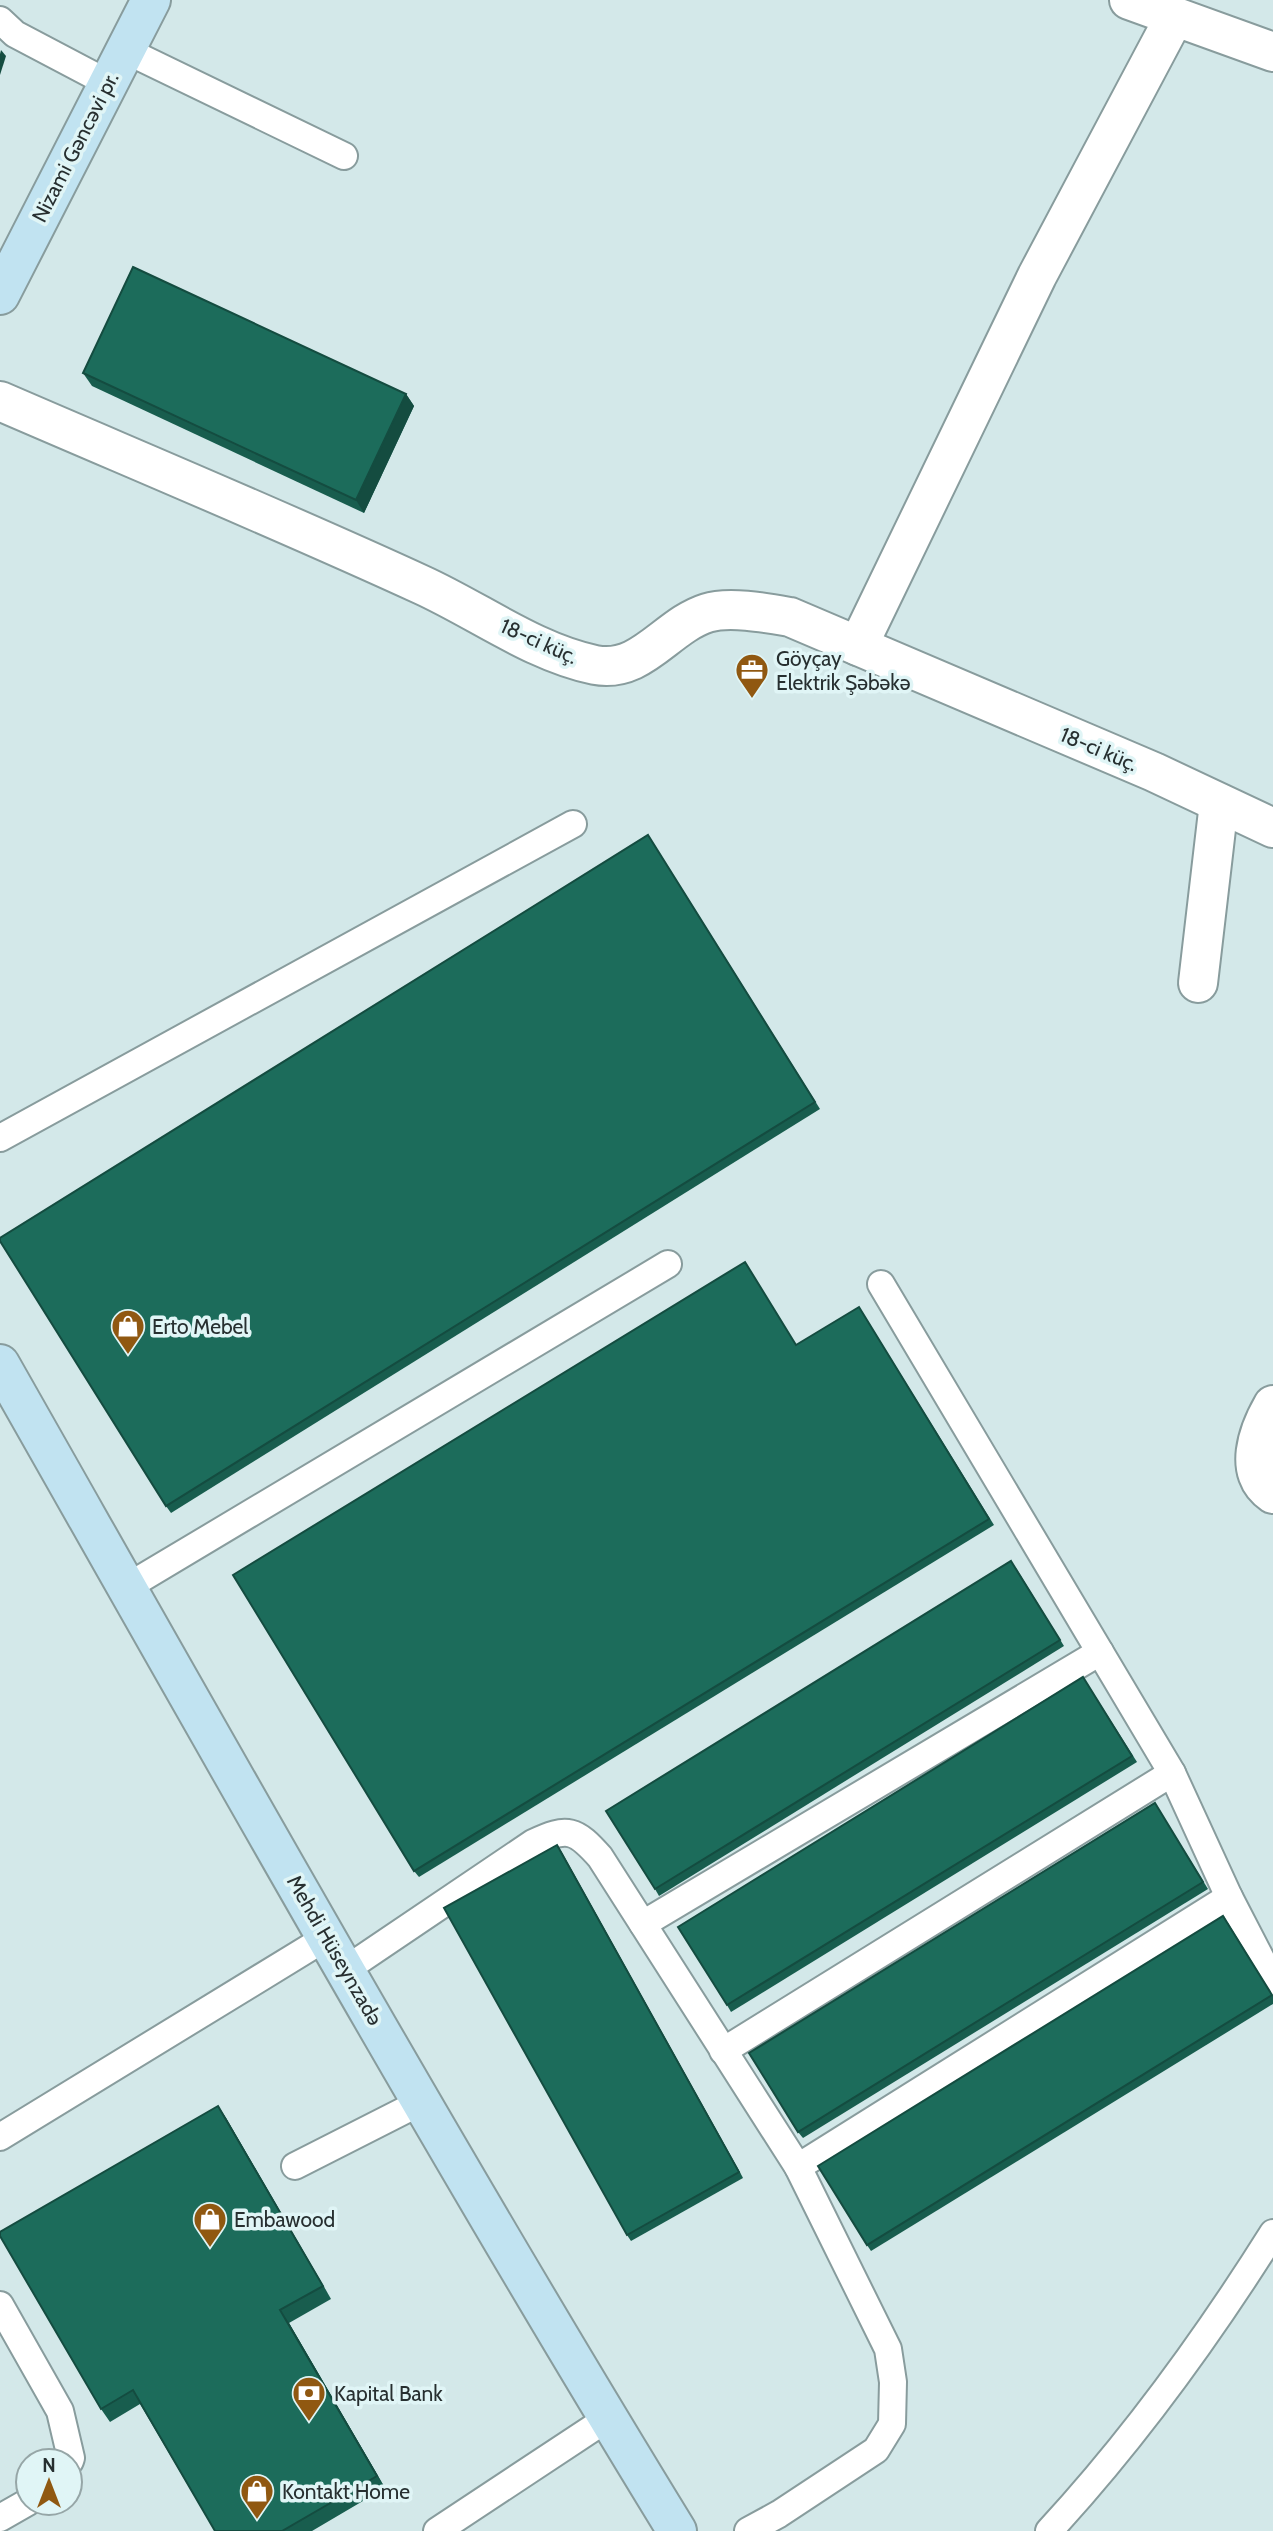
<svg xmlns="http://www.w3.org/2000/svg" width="1273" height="2531" viewBox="0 0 1273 2531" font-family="Cabin,sans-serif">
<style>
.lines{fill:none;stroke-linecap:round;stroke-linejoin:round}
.service-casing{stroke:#889c9d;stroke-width:30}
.minor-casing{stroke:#889c9d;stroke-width:42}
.secondary-casing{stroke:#889c9d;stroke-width:42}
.service{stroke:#fff;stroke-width:26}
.minor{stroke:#fff;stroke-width:38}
.secondary{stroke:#c1e3f1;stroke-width:38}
.wall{fill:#185d4e}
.shaded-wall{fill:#144c40}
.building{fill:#1c6c5b;stroke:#144c40;stroke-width:2}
.labels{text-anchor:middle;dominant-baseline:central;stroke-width:7;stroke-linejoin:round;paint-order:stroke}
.street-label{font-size:21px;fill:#272f30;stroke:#e0f5f6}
.poi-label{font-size:21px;fill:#272f30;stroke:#e0f5f6;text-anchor:start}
</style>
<rect width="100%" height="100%" fill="#d3e8e9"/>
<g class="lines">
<defs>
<g id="service">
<path d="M0,20L15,34L108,83"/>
<path d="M125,50L344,156"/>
<path d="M0,1138L573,824"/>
<path d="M881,1284L1172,1773L1229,1897L1273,1982"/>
<path d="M127,1587L668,1264"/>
<path d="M643,1924L1100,1652"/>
<path d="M345,1970L533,1843C568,1826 576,1830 600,1857L798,2167L888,2349L893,2382L892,2424L876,2450L779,2514L748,2531"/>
<path d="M723,2051L1172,1773"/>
<path d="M0,2137L327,1937"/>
<path d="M295,2166L423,2101"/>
<path d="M798,2167L1229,1897"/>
<path d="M0,2305L60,2411L71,2458L70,2461"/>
<path d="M0,2518L28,2502"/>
<path d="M437,2531L608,2418"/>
<path d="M1049,2531C1133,2440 1207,2338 1273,2233"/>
</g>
<g id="minor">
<path d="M1129,0L1273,52"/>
<path d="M0,401C141,462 283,521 422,585C479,611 533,652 595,665C642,674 666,626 707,613C729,606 767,613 790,617L1154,772L1273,828"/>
<path d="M858,646L1037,276L1174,18"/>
<path d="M1198,983L1219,803"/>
<path d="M1273,1405C1258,1431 1242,1473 1273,1494"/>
</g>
<g id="secondary">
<path d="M0,295L151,0"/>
<path d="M0,1364C222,1755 442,2148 677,2531"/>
</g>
</defs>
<use href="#service" class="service-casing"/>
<use href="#minor" class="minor-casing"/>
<use href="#secondary" class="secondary-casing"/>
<use href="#service" class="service"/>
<use href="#minor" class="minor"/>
<use href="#secondary" class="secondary"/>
</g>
<g class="wall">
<path d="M83,373L406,394L414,406L364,513L92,386Z"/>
<path d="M652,841L820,1109L171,1513L166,1506Z"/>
<path d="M859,1307L994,1525L419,1877L414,1871Z"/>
<path d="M1016,1568L1064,1646L659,1896L655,1889Z"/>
<path d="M1083,1677L1137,1762L731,2012L727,2005Z"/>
<path d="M1155,1803L1208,1889L803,2138L798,2132Z"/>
<path d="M561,1851L743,2178L631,2241L627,2235Z"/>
<path d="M1228,1923L1273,1996V2004L871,2251L867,2245Z"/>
<path d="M218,2106L226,2118L331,2299L289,2323L385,2488L312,2531H215L140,2404L110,2422L101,2409Z"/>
</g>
<g class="shaded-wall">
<path d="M1,50L6,56L0,75V54Z"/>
<path d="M406,394L414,406L364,513L356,500Z"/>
<path d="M557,1845L561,1851L743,2178L739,2172Z"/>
<path d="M218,2106L226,2118L331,2299L323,2286Z"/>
<path d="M280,2310L289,2323L385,2488L377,2476Z"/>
</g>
<g class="building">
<path d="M133,267L406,394L356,500L83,373Z"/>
<path d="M648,835L815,1102L166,1506L0,1241V1238Z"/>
<path d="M745,1262L796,1345L859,1307L989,1519L414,1871L233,1575Z"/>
<path d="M1011,1561L1060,1640L655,1889L606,1811Z"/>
<path d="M1083,1677L1132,1756L727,2005L678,1927Z"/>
<path d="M1155,1803L1203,1882L798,2132L749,2053Z"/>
<path d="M557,1845L739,2172L627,2235L444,1908Z"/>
<path d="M1223,1916L1272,1995L867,2245L818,2166Z"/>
<path d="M218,2106L323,2286L280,2310L377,2476L282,2531H215L133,2390L101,2409L0,2236V2232Z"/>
</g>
<defs>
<symbol id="office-pin" viewBox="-11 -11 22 30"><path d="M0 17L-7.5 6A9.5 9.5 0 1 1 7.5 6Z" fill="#905811" stroke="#e0f5f6"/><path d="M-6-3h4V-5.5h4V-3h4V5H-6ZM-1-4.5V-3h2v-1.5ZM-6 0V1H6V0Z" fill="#fff"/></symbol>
<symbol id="shop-pin" viewBox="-11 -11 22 30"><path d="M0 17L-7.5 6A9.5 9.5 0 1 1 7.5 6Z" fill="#905811" stroke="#e0f5f6"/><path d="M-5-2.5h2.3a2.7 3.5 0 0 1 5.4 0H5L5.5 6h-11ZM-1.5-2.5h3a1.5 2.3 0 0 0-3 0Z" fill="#fff"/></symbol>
<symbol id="bank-pin" viewBox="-11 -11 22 30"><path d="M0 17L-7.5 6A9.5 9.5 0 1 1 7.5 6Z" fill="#905811" stroke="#e0f5f6"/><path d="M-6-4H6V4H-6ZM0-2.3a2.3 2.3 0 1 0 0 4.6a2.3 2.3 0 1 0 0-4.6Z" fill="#fff"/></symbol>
</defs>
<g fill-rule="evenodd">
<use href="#office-pin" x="733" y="651" width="38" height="52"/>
<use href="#shop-pin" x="109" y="1307" width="38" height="52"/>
<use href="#shop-pin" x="191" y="2200" width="38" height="52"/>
<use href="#bank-pin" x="290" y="2374" width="38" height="52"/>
<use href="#shop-pin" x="238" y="2472" width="38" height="52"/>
</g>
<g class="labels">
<g class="street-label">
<text transform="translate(75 147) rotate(-63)">Nizami Gəncəvi pr.</text>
<text transform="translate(539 641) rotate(24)">18-ci küç.</text>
<text transform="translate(1099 749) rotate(23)">18-ci küç.</text>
<text transform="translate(335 1950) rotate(60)">Mehdi Hüseynzadə</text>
</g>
<g class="poi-label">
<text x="776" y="658">Göyçay<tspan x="776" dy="24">Elektrik Şəbəkə</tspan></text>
<text x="152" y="1326">Erto Mebel</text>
<text x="234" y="2219">Embawood</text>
<text x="334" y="2393">Kapital Bank</text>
<text x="282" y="2491">Kontakt Home</text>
</g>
</g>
<g transform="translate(49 2482)"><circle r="33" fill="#e0f5f6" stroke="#96a6a7" stroke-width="2"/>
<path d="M0-5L12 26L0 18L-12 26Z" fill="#905811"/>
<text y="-10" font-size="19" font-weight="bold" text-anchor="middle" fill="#272f30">N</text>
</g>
</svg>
